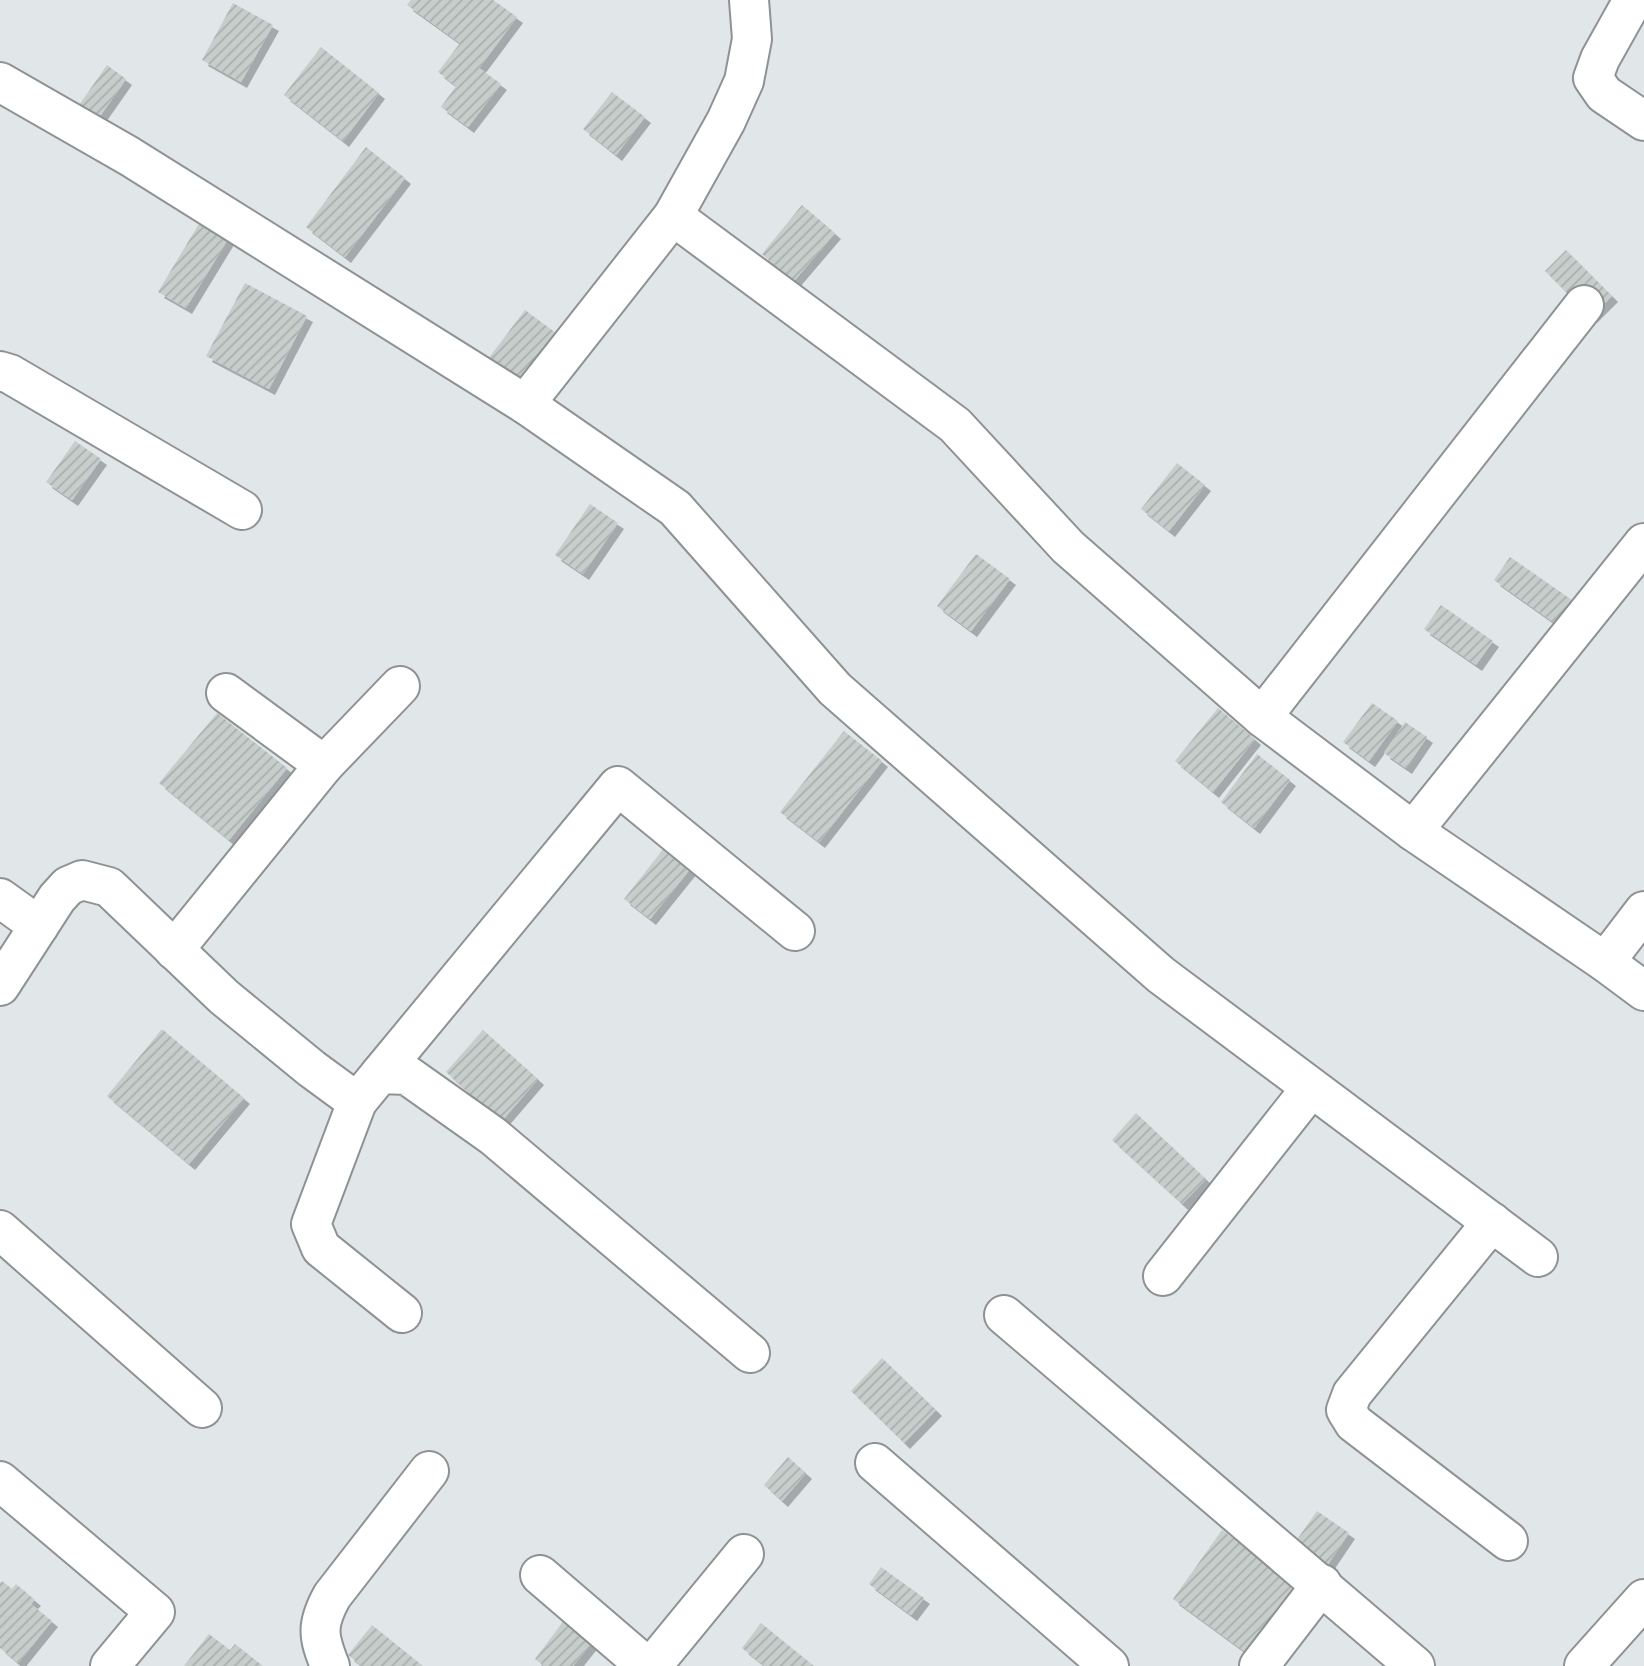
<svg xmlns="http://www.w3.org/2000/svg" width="1644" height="1666" viewBox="0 0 1644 1666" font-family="Raleway,sans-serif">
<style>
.building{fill:url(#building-hatch);filter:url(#shadow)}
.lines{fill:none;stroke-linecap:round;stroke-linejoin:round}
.minor-casing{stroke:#8d9394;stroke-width:42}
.minor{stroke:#fff;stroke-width:38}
</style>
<defs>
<pattern id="building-hatch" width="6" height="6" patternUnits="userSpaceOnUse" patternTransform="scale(1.75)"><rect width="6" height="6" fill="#c6cdcb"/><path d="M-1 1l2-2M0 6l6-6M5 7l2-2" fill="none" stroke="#a9afad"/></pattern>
<filter id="shadow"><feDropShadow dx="6" dy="6" stdDeviation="0" flood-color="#0004"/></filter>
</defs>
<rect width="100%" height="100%" fill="#e1e7e9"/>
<g class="building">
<path d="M411,0H493L517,17L479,68L501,84L468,127L441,107L456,86L438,72L460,43L407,5Z"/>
<path d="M233,3L273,25L241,82L202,60Z"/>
<path d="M321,47L379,93L343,141L284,95Z"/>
<path d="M107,65L126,79L89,132L70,118Z"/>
<path d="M612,92L645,117L616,155L583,129Z"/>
<path d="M366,147L405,178L345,257L306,227Z"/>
<path d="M802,205L835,233L794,281L762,254Z"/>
<path d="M200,222L228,239L186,308L158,292Z"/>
<path d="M1566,250L1612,296L1591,317L1545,271Z"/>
<path d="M245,283L307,316L269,389L206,356Z"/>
<path d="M525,310L568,342L528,395L485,363Z"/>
<path d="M75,441L101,459L72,500L46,482Z"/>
<path d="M1177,463L1205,485L1169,531L1141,509Z"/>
<path d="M590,504L618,523L583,574L555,555Z"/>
<path d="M976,554L1010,579L971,631L937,606Z"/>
<path d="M1510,557L1572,600L1556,624L1494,580Z"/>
<path d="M1441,605L1493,641L1476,665L1424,629Z"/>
<path d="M1372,703L1398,721L1369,761L1343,742Z"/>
<path d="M1218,708L1255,739L1213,792L1175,761Z"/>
<path d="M217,713L287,768L229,840L159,783Z"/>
<path d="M1405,722L1427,737L1406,768L1384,753Z"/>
<path d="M844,731L882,761L819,842L780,812Z"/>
<path d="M1257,754L1290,780L1254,828L1221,802Z"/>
<path d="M665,847L691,868L650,919L624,899Z"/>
<path d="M162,1029L244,1098L189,1164L107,1096Z"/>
<path d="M483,1030L538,1079L501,1122L446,1072Z"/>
<path d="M1136,1113L1206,1179L1182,1204L1112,1140Z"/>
<path d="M882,1358L936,1410L904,1443L851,1391Z"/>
<path d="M788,1457L806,1473L782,1501L764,1485Z"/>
<path d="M1317,1511L1349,1533L1326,1567L1294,1544Z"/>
<path d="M1222,1530L1305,1590L1255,1659L1173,1599Z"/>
<path d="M881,1567L924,1598L911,1615L869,1584Z"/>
<path d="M2,1581L12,1589L16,1584L35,1600L31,1604L52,1621L18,1663L0,1648V1583Z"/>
<path d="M565,1619L593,1641L573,1666H544L535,1659Z"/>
<path d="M761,1623L814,1666H765L742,1648Z"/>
<path d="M372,1625L423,1666H362L348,1655Z"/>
<path d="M209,1634L230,1650L235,1644L263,1666H184Z"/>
</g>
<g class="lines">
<defs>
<g id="minor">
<path d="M1633,0L1600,59L1593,78L1604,94L1644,121"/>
<path d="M0,82L129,156L525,404L675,508L835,689L1161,975L1538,1257"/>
<path d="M673,216L955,425L1068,547L1262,717L1413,831L1605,962L1644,991"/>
<path d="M0,371L10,374L242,510"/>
<path d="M525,404L673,216L726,121L744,81L752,39L749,0"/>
<path d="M226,693L324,765"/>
<path d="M1262,717L1584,305"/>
<path d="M1413,831L1644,543"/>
<path d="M0,898L39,926"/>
<path d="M174,950L324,765L400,686"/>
<path d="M1605,962L1644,911"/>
<path d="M0,986L57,898L68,886L82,880L109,887L224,997L312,1069L357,1102L380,1074L407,1075L493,1136L750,1353"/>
<path d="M380,1074L618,786L795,931"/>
<path d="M357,1102L311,1224L321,1248L402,1313"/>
<path d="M1492,1222L1352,1394L1346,1410L1354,1423L1508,1541"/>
<path d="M0,1230L202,1408"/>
<path d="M1163,1276L1311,1088"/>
<path d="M1004,1315L1415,1666"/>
<path d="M875,1463L1109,1666"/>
<path d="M0,1481L155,1612L110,1666"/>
<path d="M540,1575L646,1666"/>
<path d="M330,1666C318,1636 316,1625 332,1596L429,1471"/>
<path d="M652,1666L744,1554"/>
<path d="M1259,1666L1322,1584"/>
<path d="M1584,1666L1644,1599"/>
</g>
</defs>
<use href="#minor" class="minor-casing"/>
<use href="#minor" class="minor"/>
</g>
</svg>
